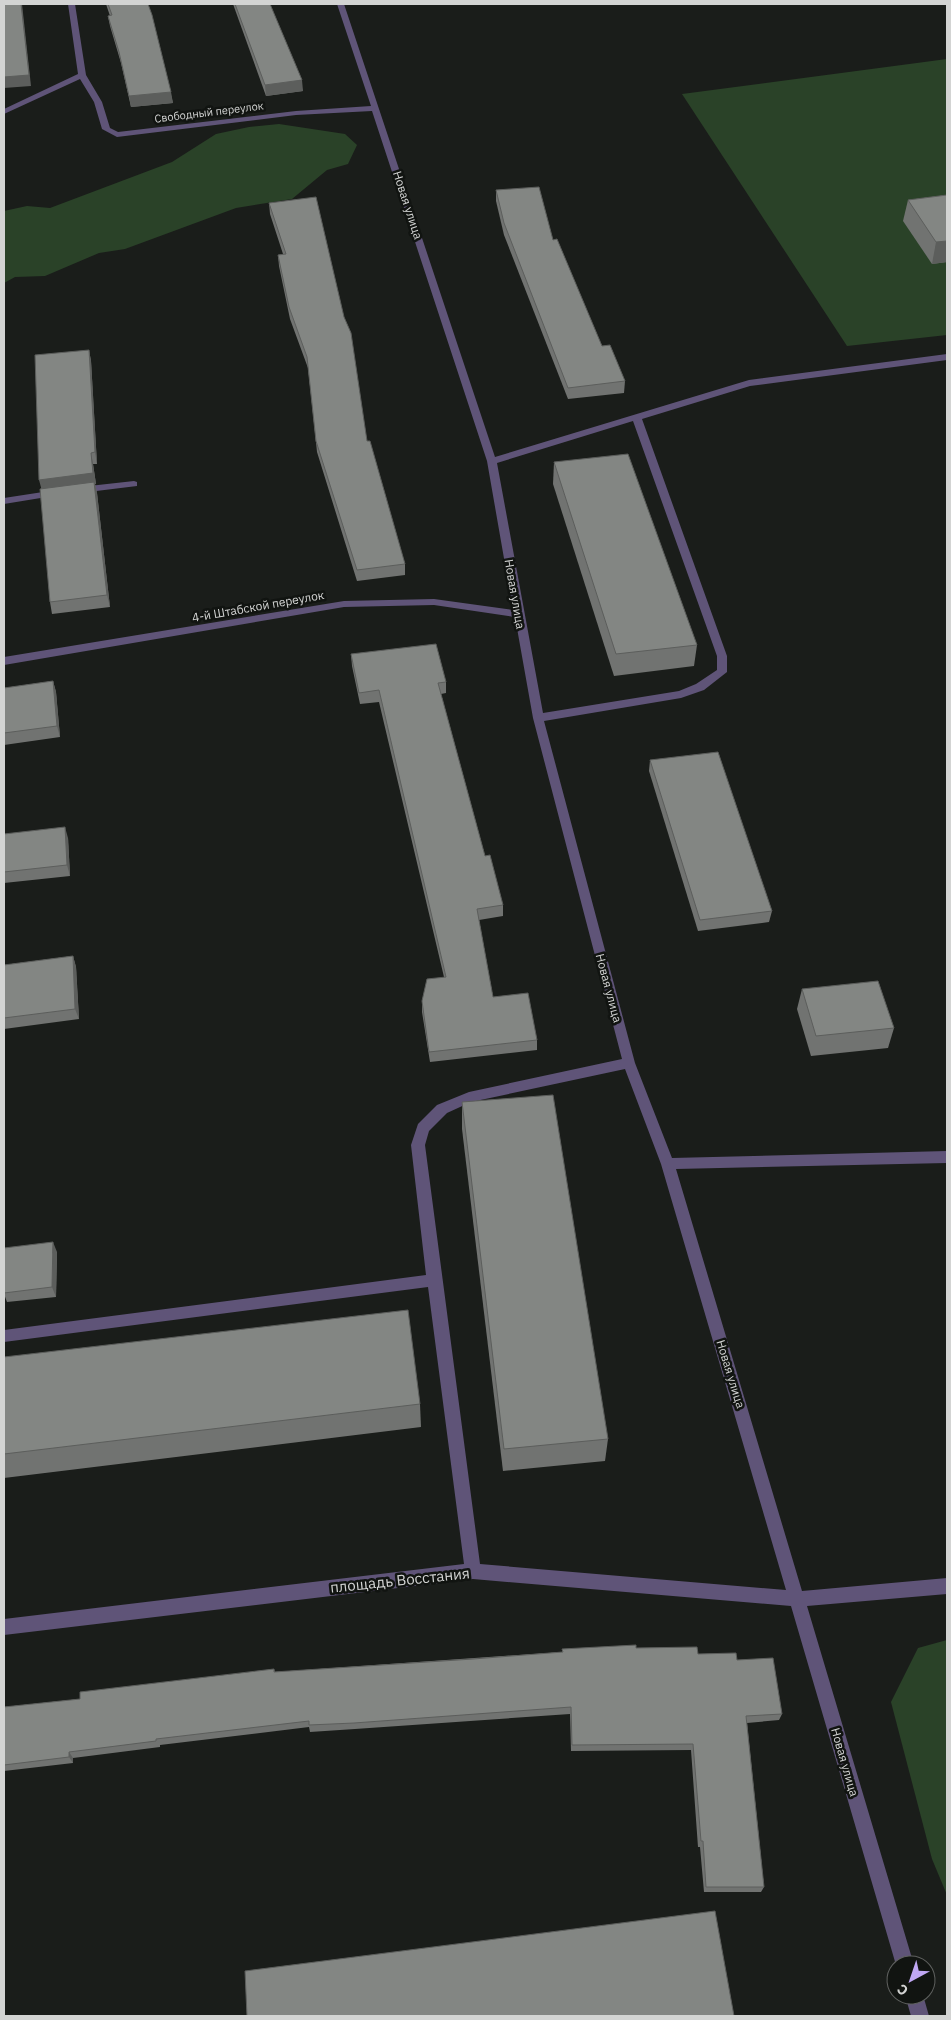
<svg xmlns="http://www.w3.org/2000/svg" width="951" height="2020" viewBox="0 0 951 2020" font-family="'IBM Plex Sans',sans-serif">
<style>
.green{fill:#2a4228}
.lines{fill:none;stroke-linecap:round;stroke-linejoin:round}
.minor{fill:#5f5478;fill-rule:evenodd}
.wall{fill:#717371}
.shaded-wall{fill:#5c5e5c}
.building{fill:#838683;stroke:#5c5e5c}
.labels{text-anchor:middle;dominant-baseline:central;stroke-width:5;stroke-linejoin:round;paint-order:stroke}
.far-street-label{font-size:11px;fill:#d3d4d3;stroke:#111411}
.street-label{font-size:12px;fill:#d3d4d3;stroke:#111411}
.near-street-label{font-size:15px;fill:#d3d4d3;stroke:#111411}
</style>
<rect width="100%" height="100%" fill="#1a1d1a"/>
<g class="green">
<path d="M947,59V335L847,346L682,94Z"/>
<path d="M279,124L345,134L357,145L348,164L327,170L292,199L236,208L125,249L99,253L45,276L15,277L4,283V211L27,206L50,208L172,162L216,134L249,127Z"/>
<path d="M947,1640V1895L932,1859L891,1702L918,1648Z"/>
</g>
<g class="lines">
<g class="minor">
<path d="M68,4H75L86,75L102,102L110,128L118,132L296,111L371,106L337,4H344L495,457L749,380L947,354V360L750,386L642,419L727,656V672L704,690L681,698L544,721L635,1063L672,1158L947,1151V1163L676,1169L802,1591L947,1578V1594L807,1606L914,1965H896L791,1606L473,1579L4,1635V1619L464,1564L428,1287L4,1342V1330L426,1275L411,1145L418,1124L437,1105L469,1092L622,1059L533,718L515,617L434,605L344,607L4,665V657L344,601L434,599L513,610L487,461L372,111L296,115L117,137L102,129L94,102L80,79L4,114V109L78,74ZM633,421L717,656V670L696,684L679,691L543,713L497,463ZM625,1069L661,1164L786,1590L480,1564L425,1145L429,1131L447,1113L471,1102Z"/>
<path d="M134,481L137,482V486L80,493L75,490L80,487Z"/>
<path d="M56,490L61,493L59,495L4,504V498Z"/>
<path d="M905,1995H923L929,2016H911Z"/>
</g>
</g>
<g class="wall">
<path d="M106,4H148L173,103L131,107L121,63L110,26L108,16H110Z"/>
<path d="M233,4H270L303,91L266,96Z"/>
<path d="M496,190L625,381L624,393L568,399L504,235L496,201Z"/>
<path d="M947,195V262L932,264L903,221L908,200Z"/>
<path d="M269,203L367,441L405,564V575L357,581L317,452L308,368L290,319L279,266L278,255L283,254L270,214Z"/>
<path d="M89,350L91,361L97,464H93L96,484H95L97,493L110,607L52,614L50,602L41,489Z"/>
<path d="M554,462L697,645L694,666L614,676L553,484Z"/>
<path d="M351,654L446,682V693L441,694L485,856L503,905V916L479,920L493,997L537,1040V1050L430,1062L422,1012V1001L444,977L379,702L360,704L352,666Z"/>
<path d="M53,681L56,692L60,737L4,745V688Z"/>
<path d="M650,760L772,911L769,922L698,931L649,771Z"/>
<path d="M4,834L68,838L70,876L4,883Z"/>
<path d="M73,956L76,967L79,1019L4,1029V965Z"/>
<path d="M802,989L894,1028L888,1048L811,1056L797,1009Z"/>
<path d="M462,1102L608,1439L605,1461L503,1471L462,1129Z"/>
<path d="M57,1252L56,1297L7,1302L4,1294V1270Z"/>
<path d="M4,1357L420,1404L421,1427L4,1478Z"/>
<path d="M636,1648L698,1654L737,1660L782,1714L779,1720L747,1723L764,1887L761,1892H704L700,1847H698L691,1750L571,1751L570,1714L355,1729L310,1732L309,1727L160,1745V1747L73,1758V1763L4,1771V1707L80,1699L274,1669L275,1672L562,1652V1649Z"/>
</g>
<g class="shaded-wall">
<path d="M21,4H22L31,86L4,88V77Z"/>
<path d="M302,80L303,91L266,96L265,85Z"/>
<path d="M171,92L173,103L131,107L129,96Z"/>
<path d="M947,241V262L932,264L936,242Z"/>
<path d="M89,350L91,361L97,464L95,452Z"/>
<path d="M91,453L93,464L96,484H95L97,493L110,607L107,595L42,491L39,480Z"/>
<path d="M53,681L56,692L60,737L57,726Z"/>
<path d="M65,827L68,838L70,876L67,865Z"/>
<path d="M73,956L76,967L79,1019L75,1009Z"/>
<path d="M53,1242L57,1252L56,1297L52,1287Z"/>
<path d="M69,1752L73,1758V1763L69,1757Z"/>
</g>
<g class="building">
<path d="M4,4H21L29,75L4,77Z"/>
<path d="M108,4H148L152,15L171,92L129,96L119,52L108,16L112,15Z"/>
<path d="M235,4H270L302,80L265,85Z"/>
<path d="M539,187L553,240L557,239L602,346L610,345L625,381L568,388L504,223L496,190Z"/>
<path d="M947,195V241L936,242L908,200Z"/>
<path d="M316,197L344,317L351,333L367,441H370L405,564L357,570L316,441L307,357L289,307L278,255L286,254L269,203Z"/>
<path d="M89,350L95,452L91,453L93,473L39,480L35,355Z"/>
<path d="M628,454L697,645L616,654L554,462Z"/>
<path d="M94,482L107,595L50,602L40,489Z"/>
<path d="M436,644L446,682L438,683L485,856L490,855L503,905L477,909L493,997L528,993L537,1040L429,1052L422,1001L427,979L446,977L379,690L359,693L351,654Z"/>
<path d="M53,681L57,726L4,733V688Z"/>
<path d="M718,752L772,911L700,920L650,760Z"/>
<path d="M65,827L67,865L4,872V834Z"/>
<path d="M73,956L75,1009L4,1018V965Z"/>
<path d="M878,981L894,1028L816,1036L802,989Z"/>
<path d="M553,1095L608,1439L504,1449L462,1102Z"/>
<path d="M53,1242L52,1287L4,1293V1248Z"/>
<path d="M408,1310L420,1404L4,1454V1357Z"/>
<path d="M636,1645V1648L697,1647L698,1654L736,1653L737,1660L773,1658L782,1714L746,1716L764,1887H706L703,1841H701L693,1744L572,1745L571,1707L354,1723L309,1725V1721L156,1739V1741L69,1752V1757L4,1765V1707L80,1699V1692L274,1669V1672L473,1659L563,1652L562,1649Z"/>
<path d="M715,1911L734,2016H247L245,1971Z"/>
</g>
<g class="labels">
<g class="far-street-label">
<text transform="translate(209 112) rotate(-7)">Свободный переулок</text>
</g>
<g class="street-label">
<text transform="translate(408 205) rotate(72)">Новая улица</text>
<text transform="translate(515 594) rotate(80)">Новая улица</text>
<text transform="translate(258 606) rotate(-10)">4-й Штабской переулок</text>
<text transform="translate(609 988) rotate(75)">Новая улица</text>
<text transform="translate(731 1374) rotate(73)">Новая улица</text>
<text transform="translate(845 1762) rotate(74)">Новая улица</text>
</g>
<g class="near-street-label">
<text transform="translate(400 1580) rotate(-6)">площадь Восстания</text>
</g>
</g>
<rect width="951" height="2020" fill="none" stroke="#d3d4d3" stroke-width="10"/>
<g transform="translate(911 1980) rotate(220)"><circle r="24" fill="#111411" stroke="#5f615f"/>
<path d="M0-4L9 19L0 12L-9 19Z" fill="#c0a8f4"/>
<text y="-8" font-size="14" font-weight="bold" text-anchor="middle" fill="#d3d4d3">С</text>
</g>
</svg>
